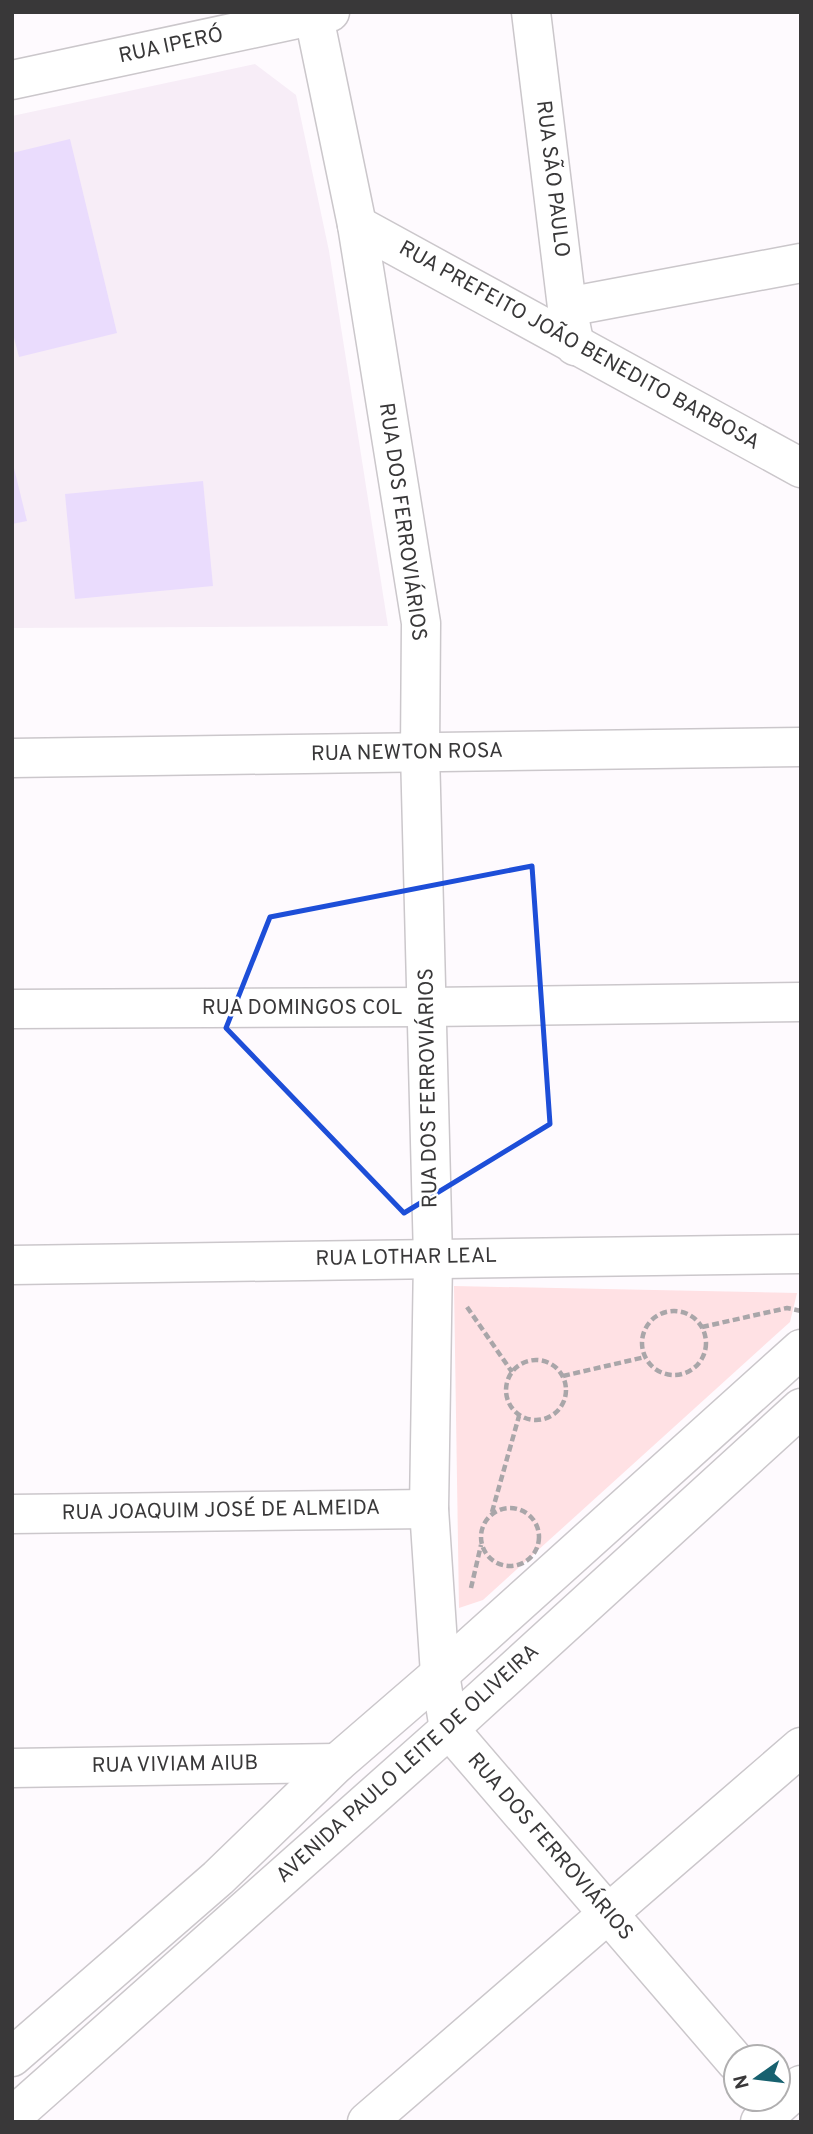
<svg xmlns="http://www.w3.org/2000/svg" width="813" height="2134" viewBox="0 0 813 2134" font-family="Overpass,sans-serif">
<style>
.built{fill:#f7edf7}
.green{fill:#ffe1e4}
.building{fill:#eadcfd}
.lines{fill:none;stroke-linecap:round;stroke-linejoin:round}
.minor-casing{stroke:#cbc7cb;stroke-width:41}
.path{stroke:#a9a6a9;stroke-width:4.5;stroke-dasharray:7 3.5;stroke-linecap:butt}
.minor{stroke:#fff;stroke-width:38}
.marked{fill:none;stroke:#1d4ed8;stroke-width:5;stroke-linejoin:round}
.labels{text-anchor:middle;dominant-baseline:central;stroke-width:5;stroke-linejoin:round;paint-order:stroke}
.street-label{font-size:21px;fill:#393839;stroke:#fff}
</style>
<rect width="100%" height="100%" fill="#fefafe"/>
<path class="built" d="M255,64L296,95L329,251L388,626L12,628V116Z"/>
<path class="green" d="M454,1286L797,1293L790,1322L483,1600L459,1608Z"/>
<g class="building">
<path d="M70,139L117,333L19,357L12,330V153Z"/>
<path d="M12,460L27,521L12,524Z"/>
<path d="M203,481L213,586L75,599L65,494Z"/>
</g>
<g class="lines">
<defs>
<g id="minor">
<path d="M313,12L357,225L421,623L420,752L433,1258L429,1509L440,1674L449,1729L736,2062"/>
<path d="M531,12L567,307L575,346"/>
<path d="M12,80L330,12"/>
<path d="M357,225L801,468"/>
<path d="M567,307L801,263"/>
<path d="M12,758L801,747"/>
<path d="M12,1009L427,1007L801,1002"/>
<path d="M12,1265L801,1254"/>
<path d="M12,1514L429,1509"/>
<path d="M12,1768L337,1763"/>
<path d="M12,2057L218,1878L337,1763L440,1674L801,1349"/>
<path d="M12,2117L449,1729L801,1408"/>
<path d="M367,2122L801,1747"/>
<path d="M760,2122L801,2085"/>
</g>
</defs>
<use href="#minor" class="minor-casing"/>
<g class="path">
<path d="M467,1307L512,1372"/>
<circle cx="674" cy="1343" r="32"/>
<path d="M702,1327L787,1308L801,1311"/>
<circle cx="536" cy="1390" r="30"/>
<path d="M563,1376L645,1357"/>
<circle cx="510" cy="1537" r="29"/>
<path d="M492,1512L519,1416"/>
<path d="M471,1588L481,1545"/>
</g>
<use href="#minor" class="minor"/>
</g>
<path class="marked" d="M532,866L550,1124L404,1213L226,1028L270,917Z"/>
<g class="labels">
<g class="street-label">
<text transform="translate(171 46) rotate(-12)">RUA IPERÓ</text>
<text transform="translate(552 179) rotate(83)">RUA SÃO PAULO</text>
<text transform="translate(579 346) rotate(29)">RUA PREFEITO JOÃO BENEDITO BARBOSA</text>
<text transform="translate(402 522) rotate(82)">RUA DOS FERROVIÁRIOS</text>
<text transform="translate(407 753) rotate(-1)">RUA NEWTON ROSA</text>
<text x="302" y="1008">RUA DOMINGOS COL</text>
<text transform="translate(429 1088) rotate(-91)">RUA DOS FERROVIÁRIOS</text>
<text transform="translate(406 1258) rotate(-1)">RUA LOTHAR LEAL</text>
<text transform="translate(221 1511) rotate(-1)">RUA JOAQUIM JOSÉ DE ALMEIDA</text>
<text transform="translate(408 1764) rotate(-42)">AVENIDA PAULO LEITE DE OLIVEIRA</text>
<text transform="translate(175 1765) rotate(-1)">RUA VIVIAM AIUB</text>
<text transform="translate(550 1847) rotate(49)">RUA DOS FERROVIÁRIOS</text>
</g>
</g>
<rect width="813" height="2134" fill="none" stroke="#393839" stroke-width="28"/>
<g transform="translate(757 2078) rotate(256)"><circle r="33" fill="#ffffff" stroke="#b0afb0" stroke-width="2"/>
<path d="M0-5L12 26L0 18L-12 26Z" fill="#17616f"/>
<text y="-10" font-size="19" font-weight="bold" text-anchor="middle" fill="#393839">N</text>
</g>
</svg>
